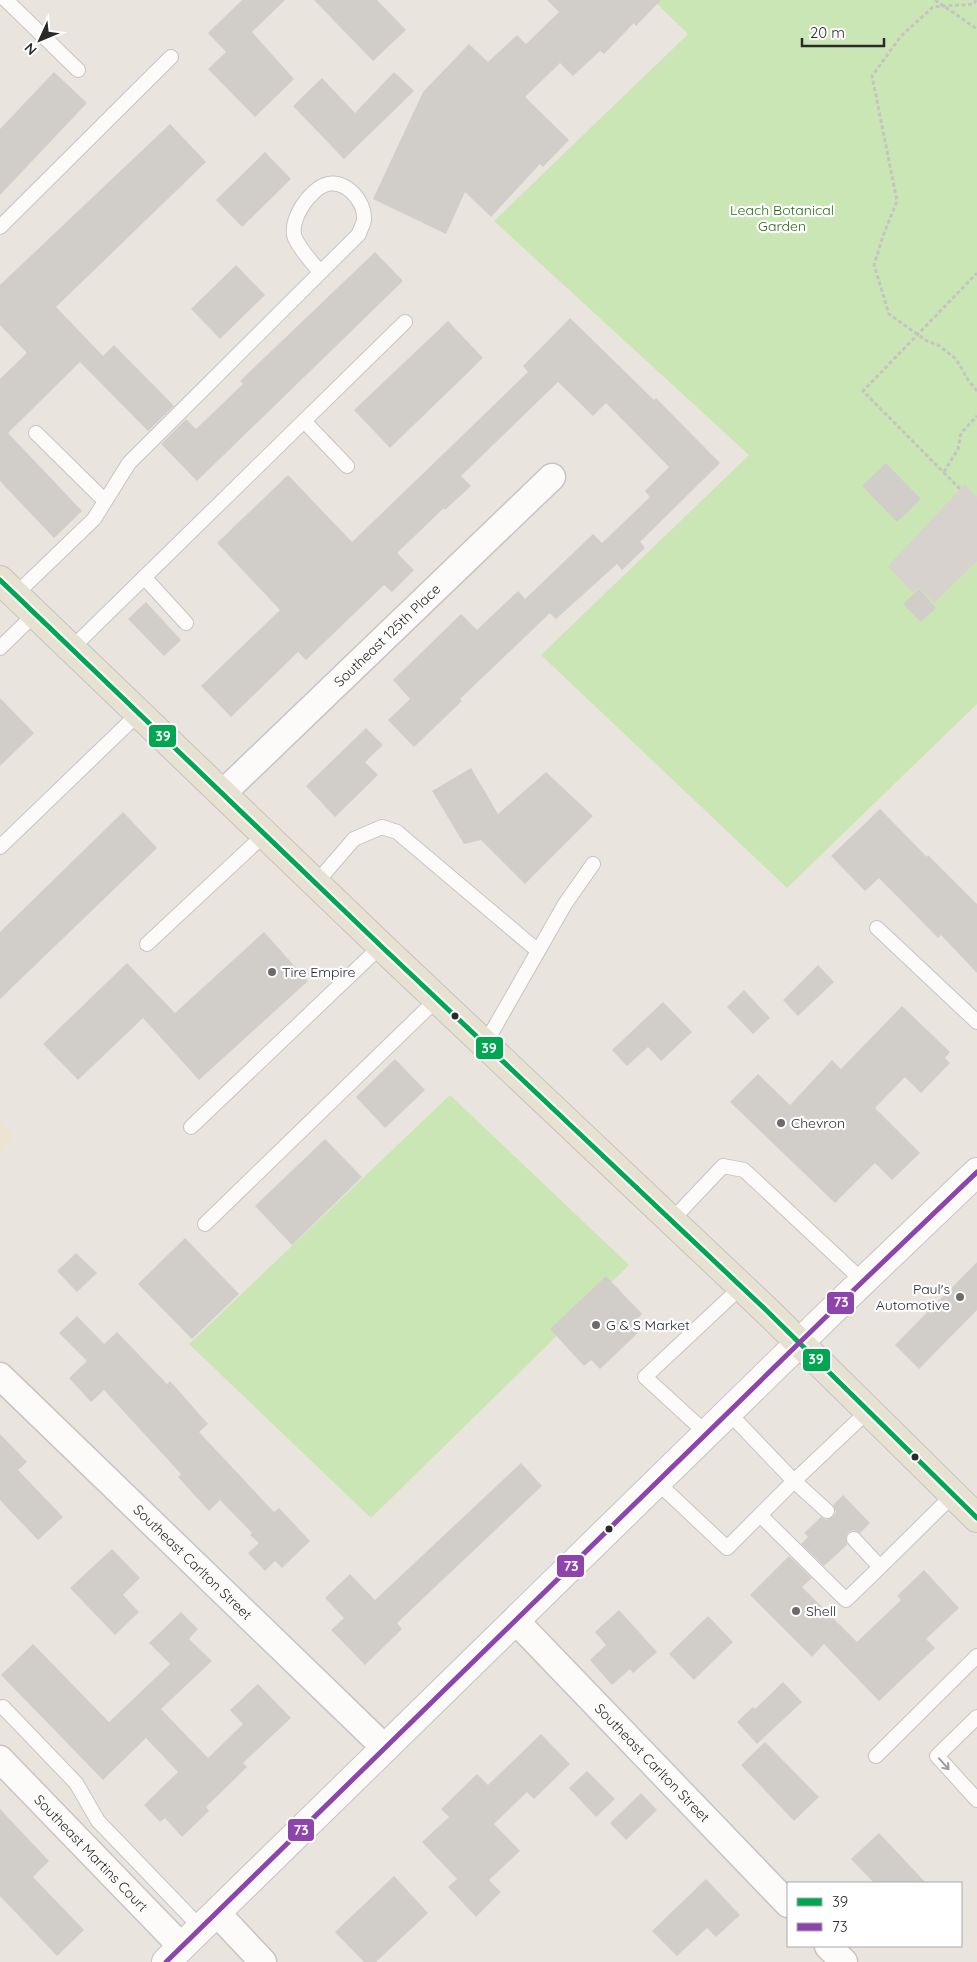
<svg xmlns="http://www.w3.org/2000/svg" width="977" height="1962" viewBox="0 0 977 1962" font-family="Quicksand,sans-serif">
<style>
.education{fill:#ede3d2}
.green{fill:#cbe6b5}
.plaza{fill:#d7d2cd}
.building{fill:#d1ceca}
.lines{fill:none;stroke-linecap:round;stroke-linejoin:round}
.lane-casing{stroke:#c6c4c5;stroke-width:16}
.street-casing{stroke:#c6c4c5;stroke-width:29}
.secondary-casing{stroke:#c6c4c5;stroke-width:30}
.primary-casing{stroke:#c4c3c0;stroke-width:30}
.path{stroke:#c5c4c3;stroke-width:3;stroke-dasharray:4 2.5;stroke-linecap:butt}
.lane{stroke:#fcfbfa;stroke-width:14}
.street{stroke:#fcfbfa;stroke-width:26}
.secondary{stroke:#fcfbfa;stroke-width:28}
.primary{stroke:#e7e1d2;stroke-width:28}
.bus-1-casing{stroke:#fff;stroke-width:9}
.bus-2-casing{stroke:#fff;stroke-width:9}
.bus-1{stroke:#00a651;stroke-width:5}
.bus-2{stroke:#8e44ad;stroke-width:5}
.oneway{stroke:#9e9d9c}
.poi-dot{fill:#6d6b69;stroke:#fff;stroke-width:2}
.bus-dot{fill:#2a2a2a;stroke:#fff;stroke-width:2}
.labels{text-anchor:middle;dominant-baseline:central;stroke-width:4.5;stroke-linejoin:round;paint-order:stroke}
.park-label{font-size:14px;fill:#296b15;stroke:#fff}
.street-label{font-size:14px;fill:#2a2a2a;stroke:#fff}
.poi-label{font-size:14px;fill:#2a2a2a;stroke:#fff;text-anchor:start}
.line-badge{stroke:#fff;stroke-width:2}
.badge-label{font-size:14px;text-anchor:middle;font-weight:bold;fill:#fff}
</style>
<rect width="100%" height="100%" fill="#e9e4de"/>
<path class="education" d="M0,1121L16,1138L0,1153Z"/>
<g class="green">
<path d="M653,0H977V704L787,888L541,655L749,455L494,221L688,34Z"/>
<path d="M450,1095L629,1265L371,1518L189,1344Z"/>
</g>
<path class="plaza" d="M965,484L977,497V561L934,603L919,588L913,593L888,566Z"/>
<g class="building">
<path d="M242,0H285L252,32L294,79L255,117L208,69L226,52L208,33Z"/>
<path d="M314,0H377L406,30L373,61Z"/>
<path d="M547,0H661L636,26L634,23L604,54L600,51L573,76L560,63L525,97L569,140L543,167L540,164L491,217L465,192L446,234L373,199L423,92L469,44L488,62L517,35L526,44L559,12Z"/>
<path d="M54,72L87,103L0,195V129Z"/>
<path d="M394,72L414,91L344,159L293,106L322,78L355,113Z"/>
<path d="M170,124L206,162L56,307L103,356L114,345L174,406L148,431L80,362L8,433L82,511L54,538L0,481V379L27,353L0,325V285Z"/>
<path d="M265,152L291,179L242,227L216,200Z"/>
<path d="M375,252L403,281L197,481L161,444L186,419L196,429L243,384L240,381Z"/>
<path d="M236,265L265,295L220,339L191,309Z"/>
<path d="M570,318L654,400L656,398L720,463L640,542L645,548L622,570L617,564L556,619L550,613L460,699L462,701L414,747L388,720L410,699L393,680L461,614L477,630L518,591L525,599L593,534L602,543L650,497L645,491L669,467L606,403L593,416L558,382L461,476L471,486L445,510L444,508L397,553L414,570L392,592L384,585L306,660L298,652L231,717L201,686L280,610L217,543L288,475L352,542L528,372L523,366Z"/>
<path d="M448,321L483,358L390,448L354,410Z"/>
<path d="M886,463L921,499L897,522L862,486Z"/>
<path d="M919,589L936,608L921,622L903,604Z"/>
<path d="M146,602L181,640L164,656L128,619Z"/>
<path d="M0,698L34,733L0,766Z"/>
<path d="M366,728L383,745L365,762L378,775L335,817L306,786Z"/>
<path d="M471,768L498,814L546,772L593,816L525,884L481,840L464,844L432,791Z"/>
<path d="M880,809L927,857L928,855L977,904V973L941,935L938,938L879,878L865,891L831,856Z"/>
<path d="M123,812L157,848L0,999V932Z"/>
<path d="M264,932L308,981L199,1080L143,1018L78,1080L43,1044L127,963L175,1013Z"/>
<path d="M818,965L834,982L798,1016L783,1000Z"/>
<path d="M744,990L770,1018L753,1034L727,1007Z"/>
<path d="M663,1002L692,1032L661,1061L648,1047L627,1066L612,1050Z"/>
<path d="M902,1006L950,1052L945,1058L950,1063L921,1093L905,1077L875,1108L920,1153L892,1180L875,1163L835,1203L730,1102L758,1074L790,1105L832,1060L841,1069Z"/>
<path d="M395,1059L425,1090L385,1128L356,1097Z"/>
<path d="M325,1139L362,1177L292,1245L255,1206Z"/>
<path d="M185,1238L239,1294L192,1339L138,1284Z"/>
<path d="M76,1253L97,1273L77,1292L57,1271Z"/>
<path d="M977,1262V1310L919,1369L895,1345Z"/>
<path d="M606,1276L642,1314L635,1321L642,1329L600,1369L591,1360L584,1366L550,1329Z"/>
<path d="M77,1316L104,1344L117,1332L167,1384L170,1381L208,1424L199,1432L274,1512L279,1508L310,1541L282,1568L275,1561L265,1571L248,1553L259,1543L250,1535L252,1533L220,1500L209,1511L178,1477L181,1474L104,1390L91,1402L69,1378L87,1361L59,1333Z"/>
<path d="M0,1434L27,1462L18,1470L63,1517L38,1540L0,1500Z"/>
<path d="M521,1463L542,1486L397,1623L402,1629L365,1665L331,1630L344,1618L325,1598L350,1574L375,1600Z"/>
<path d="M843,1495L870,1523L860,1533L853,1530L848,1533L846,1537L847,1545L824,1566L801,1544L808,1537L804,1533L821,1517L826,1520L833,1517L836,1512L833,1505Z"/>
<path d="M112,1549L140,1578L123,1595L139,1612L115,1635L70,1588Z"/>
<path d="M789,1556L812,1578L802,1587L857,1642L901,1600L897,1596L924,1570L959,1608L926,1639L935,1648L879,1701L824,1644L812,1657L750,1595Z"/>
<path d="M619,1610L657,1652L633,1673L630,1669L612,1685L590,1660L606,1645L595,1632Z"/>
<path d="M181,1612L198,1629L189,1639L212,1661L161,1709L208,1758L243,1724L230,1710L258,1684L291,1718L243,1763L247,1767L206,1807L209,1811L182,1837L165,1818L160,1822L144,1805L178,1772L146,1738L103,1780L1,1675L33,1644L109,1722L170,1664L149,1643Z"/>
<path d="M708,1616L733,1642L694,1680L669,1654Z"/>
<path d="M783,1682L802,1702L757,1744L737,1722L753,1707L755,1709Z"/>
<path d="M541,1734L570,1764L534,1799L527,1792L494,1824L520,1851L489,1880L501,1892L476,1917L448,1887L457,1879L422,1842L449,1817L441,1809L477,1774L488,1785Z"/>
<path d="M765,1742L819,1797L794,1821L741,1765Z"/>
<path d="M587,1771L615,1799L596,1817L569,1788Z"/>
<path d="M641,1793L657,1810L626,1840L610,1823Z"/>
<path d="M0,1809L49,1861L33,1877L84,1930L57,1956L0,1896Z"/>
<path d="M879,1833L926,1883H874L851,1859Z"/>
<path d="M394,1876L428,1913L376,1962H364L335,1932Z"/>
<path d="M706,1879L740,1915L716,1937L707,1928L677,1956L652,1931Z"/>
</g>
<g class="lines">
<defs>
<g id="lane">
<path d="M6,0L78,70"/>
<path d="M0,227L171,57"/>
<path d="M304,421L347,466"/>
<path d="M36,433L105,501"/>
<path d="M144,577L186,623"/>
<path d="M15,595L94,519L129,463L359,234C360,229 364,224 364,219C365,202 347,180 328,184C310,188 288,221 295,238C301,251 311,261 320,272"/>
<path d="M0,648L35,614"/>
<path d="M71,649L405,322"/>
<path d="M0,847L139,713"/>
<path d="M316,883L354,839L382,827L397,832L538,951"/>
<path d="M877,928L977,1022"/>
<path d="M147,944L265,834"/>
<path d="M485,1044L565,904L593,864"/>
<path d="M191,1127L381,946"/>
<path d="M671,1221L723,1166L744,1170L863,1281"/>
<path d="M205,1224L437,999"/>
<path d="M728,1412L794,1481L868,1411"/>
<path d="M706,1433L645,1377L741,1287"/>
<path d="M657,1482L727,1548L794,1481L827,1511"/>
<path d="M760,1515L846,1600L880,1567L854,1539"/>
<path d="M880,1567L953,1495"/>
<path d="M3,1707L76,1783L98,1821L201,1928"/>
<path d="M977,1717L937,1756L977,1800"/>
<path d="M876,1756L977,1656"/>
</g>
<g id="street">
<path id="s1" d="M222,794L552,477"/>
<path id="s2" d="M0,1376L385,1748"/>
<path id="s3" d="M515,1620L788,1904"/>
<path id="s4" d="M0,1759L182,1947"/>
<path d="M217,1913L263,1962"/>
<path d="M828,1946L844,1962"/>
</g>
<path id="secondary" d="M166,1962L835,1308L977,1172"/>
<path id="primary" d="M0,580L381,946L766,1310L977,1518"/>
</defs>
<use href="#lane" class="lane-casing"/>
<use href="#street" class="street-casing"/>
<use href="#secondary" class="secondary-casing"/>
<use href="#primary" class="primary-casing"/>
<g class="path">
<path d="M935,0L977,29"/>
<path d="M976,0L974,4L933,7L901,36L872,76L897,201L883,236L874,265L889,314L927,341L938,345L956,359L968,380L977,391"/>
<path d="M944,472L958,449L961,433L977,416"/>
<path d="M960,489L863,391L977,273"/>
</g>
<use href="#lane" class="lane"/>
<use href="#street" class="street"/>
<use href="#secondary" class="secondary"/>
<use href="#primary" class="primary"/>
<defs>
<path id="bus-1" d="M0,580L381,946L766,1310L977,1518"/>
<path id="bus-2" d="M166,1962L835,1308L977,1172"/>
</defs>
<use href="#bus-1" class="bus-1-casing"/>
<use href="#bus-2" class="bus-2-casing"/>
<use href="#bus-1" class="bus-1"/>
<use href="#bus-2" class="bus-2"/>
</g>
<defs><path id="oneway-shaft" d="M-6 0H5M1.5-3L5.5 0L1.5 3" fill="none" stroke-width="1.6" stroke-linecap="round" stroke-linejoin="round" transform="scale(1.25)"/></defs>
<use class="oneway" href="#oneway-shaft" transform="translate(944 1764) rotate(49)"/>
<g class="poi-dot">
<circle cx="272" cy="972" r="5"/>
<circle cx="781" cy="1123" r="5"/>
<circle cx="960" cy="1297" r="5"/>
<circle cx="596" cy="1325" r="5"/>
<circle cx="796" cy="1611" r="5"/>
</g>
<g class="bus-dot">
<circle cx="455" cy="1016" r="4.5"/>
<circle cx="915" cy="1457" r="4.5"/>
<circle cx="609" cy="1529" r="4.5"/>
</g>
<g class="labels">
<g class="park-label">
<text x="782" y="210">Leach Botanical<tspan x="782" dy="16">Garden</tspan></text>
</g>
<g class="street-label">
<text stroke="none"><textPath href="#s1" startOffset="229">Southeast 125th Place</textPath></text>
<text stroke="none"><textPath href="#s2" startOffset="268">Southeast Carlton Street</textPath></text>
<text stroke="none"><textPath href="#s3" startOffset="198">Southeast Carlton Street</textPath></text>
<text stroke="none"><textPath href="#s4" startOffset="131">Southeast Martins Court</textPath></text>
</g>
<g class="poi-label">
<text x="282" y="972">Tire Empire</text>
<text x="791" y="1123">Chevron</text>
<text x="950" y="1289" text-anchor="end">Paul's<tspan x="950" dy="16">Automotive</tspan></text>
<text x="606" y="1325">G &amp; S Market</text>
<text x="806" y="1611">Shell</text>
</g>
</g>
<g class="line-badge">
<rect x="148" y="724" width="29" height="24" rx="5" fill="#00a651"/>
<rect x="475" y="1036" width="29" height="24" rx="5" fill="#00a651"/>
<rect x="826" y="1291" width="29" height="24" rx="5" fill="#8e44ad"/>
<rect x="802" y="1348" width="29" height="24" rx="5" fill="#00a651"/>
<rect x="556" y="1554" width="29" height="24" rx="5" fill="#8e44ad"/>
<rect x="287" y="1818" width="28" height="24" rx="5" fill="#8e44ad"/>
</g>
<g class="badge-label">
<text x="163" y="741">39</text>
<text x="489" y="1053">39</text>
<text x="841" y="1307">73</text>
<text x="816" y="1364">39</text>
<text x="571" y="1571">73</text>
<text x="301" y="1835">73</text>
</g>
<rect x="787" y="1882" width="175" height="65" fill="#ffffff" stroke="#aaaaaa"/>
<rect x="797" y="1898" width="25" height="8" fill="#00a651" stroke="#aaaaaa"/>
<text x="832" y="1907" font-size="15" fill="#2a2a2a">39</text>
<rect x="797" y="1923" width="25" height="8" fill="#8e44ad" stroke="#aaaaaa"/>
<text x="832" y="1932" font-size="15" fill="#2a2a2a">73</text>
<g transform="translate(40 40) rotate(226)" stroke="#ffffff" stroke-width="4" paint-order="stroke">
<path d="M0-4L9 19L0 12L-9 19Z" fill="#2a2a2a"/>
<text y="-8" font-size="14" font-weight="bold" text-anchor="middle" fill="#2a2a2a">N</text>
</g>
<path d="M802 38v8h82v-8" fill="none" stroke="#2a2a2a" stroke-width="2.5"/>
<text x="810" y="38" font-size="15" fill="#2a2a2a" stroke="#ffffff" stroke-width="4" paint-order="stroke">20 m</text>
</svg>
